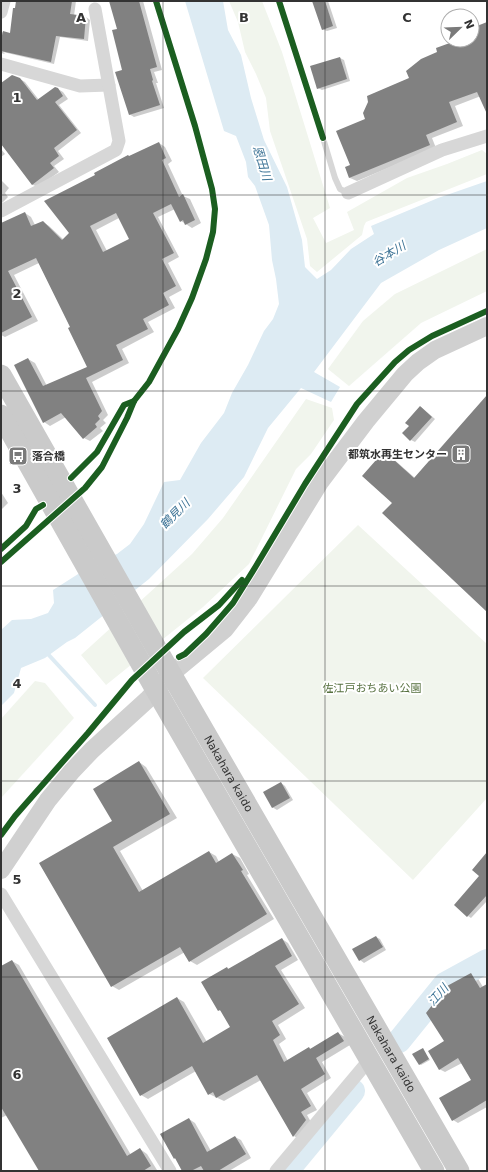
<svg xmlns="http://www.w3.org/2000/svg" width="488" height="1172" viewBox="0 0 488 1172" font-family="'DejaVu Sans','Noto Sans JP',sans-serif">
<style>
.green{fill:#f1f5ed}
.water{fill:#ddebf3}
.shadow{fill:#0003;fill-rule:evenodd}
.lines{fill:none;stroke-linecap:round;stroke-linejoin:round}
.stream{stroke:#ddebf3;stroke-width:4}
.river{stroke:#ddebf3;stroke-width:24}
.building{fill:#818181;fill-rule:evenodd}
.lane{stroke:#d7d7d7;stroke-width:6}
.street{stroke:#d7d7d7;stroke-width:13}
.secondary{stroke:#d0d0d0;stroke-width:18}
.primary{stroke:#cacaca;stroke-width:21}
.cycleway-casing{stroke:#fff;stroke-width:8}
.cycleway{stroke:#1b5e20;stroke-width:6}
.grid{fill:none;stroke:#333;stroke-width:1;stroke-opacity:0.55}
.labels{text-anchor:middle;dominant-baseline:central;stroke-width:4;stroke-linejoin:round;paint-order:stroke}
.poi-label{font-size:11px;font-weight:bold;fill:#333;stroke:#fff;text-anchor:end}
.park-label{font-size:11px;fill:#56703f;stroke:#fff}
.street-label{font-size:11px;fill:#333;stroke:#fff}
.water-label{font-size:12px;font-style:italic;fill:#3f7597;stroke:#fff}
.grid-label{font-size:13px;text-anchor:middle;font-weight:bold;fill:#333;stroke:#fff;stroke-width:4;stroke-linejoin:round;paint-order:stroke}
</style>
<rect width="100%" height="100%" fill="#fff"/>
<g class="green">
<path d="M229,1H262L282,52L330,208L313,218L326,243L354,230L347,212L407,178L447,164L482,150L487,154V174L366,222L364,226L362,235L317,272L310,266L307,239L270,131L266,98L256,74L245,52L238,22Z"/>
<path d="M487,249V291L421,323L349,386L328,369L363,321L395,294Z"/>
<path d="M306,399L332,408L334,420L311,454L296,469L249,564L203,607L106,685L81,655L192,554L223,518Z"/>
<path d="M358,525L487,644V798L413,880L203,678Z"/>
<path d="M35,681L45,683L74,718L1,798V719Z"/>
</g>
<path class="water" d="M185,1H223L228,30L241,55L251,98L264,140L287,187L302,240L305,267L317,279L331,270L351,249L374,234L371,226L438,198L487,181V228L439,250L381,283L314,372L340,387L331,402L301,388L268,428L244,477L208,519L149,579L75,638L67,642L45,658L21,668L14,693L1,706V630L12,620L31,619L48,613L54,603L53,590L97,562L117,554L130,544L144,524L164,482L180,480L201,443L224,413L232,393L248,365L264,331L273,319L279,304L276,279L272,260L269,225L255,186L248,177L246,162L236,136L224,131Z"/>
<g class="shadow">
<path d="M17,1H76L74,16L86,17L90,20L88,41L60,37L54,64L3,52L5,54L1,53V32L11,34Z"/>
<path d="M110,1H143L162,70L154,72L158,83H156L164,108L134,117L129,114L118,29Z"/>
<path d="M313,1H328L337,28L327,31L322,29Z"/>
<path d="M487,24V110L481,96L455,106L463,126L432,138L436,148L357,181L350,178L346,168L351,166L367,120L438,53L460,40H472V29Z"/>
<path d="M340,58L344,60L350,81L322,90L318,88Z"/>
<path d="M20,79L25,82L39,100L58,89L63,92L68,99L59,105L81,133L58,151L64,159L54,166L59,172L38,187L33,185L1,143V85Z"/>
<path d="M159,143L165,147L172,161L168,164L183,196L190,199L201,223L192,228L181,221L175,209L158,217L179,257L168,263L182,290L169,297L175,308L148,322L154,332L122,349L129,363L92,382L108,415L103,420L106,423L100,428L103,431L90,441L84,438L66,417L50,426L44,422L28,359L35,363L47,386L88,367L71,328L39,263L14,275L38,321L5,337L1,335V225L25,213L31,217L35,225L43,222L49,226L64,240L130,157ZM119,218L130,239L107,251L96,230Z"/>
<path d="M1,149L5,154L1,157Z"/>
<path d="M1,180L9,188L5,193L8,197L1,204Z"/>
<path d="M487,397V611L384,453L390,456L415,478Z"/>
<path d="M421,407L435,419L415,442L411,440L410,426Z"/>
<path d="M1,492L8,503L1,510Z"/>
<path d="M139,762L146,767L177,818L120,851L143,891L209,852L216,856L219,862L232,854L240,858L249,874L247,875L274,919L197,965L190,961L185,952L119,990L112,986L40,864L113,822Z"/>
<path d="M281,783L285,786L293,800L277,810L272,807Z"/>
<path d="M487,853V894L486,896L487,901L471,918L468,916Z"/>
<path d="M376,937L380,939L386,950L364,963L360,960Z"/>
<path d="M282,939L288,943L298,960L281,970L305,1008L278,1025L286,1039L279,1044L288,1061L309,1048L311,1049L338,1033L345,1037L350,1045L322,1062L331,1078L307,1093L317,1110L307,1115L312,1124L300,1140L294,1136L261,1080L224,1101L209,1094L196,1071L148,1099L141,1095L177,998L184,1002L207,1042L232,1027L223,1012L219,1010L227,968L229,969Z"/>
<path d="M12,961L19,965L131,1155L140,1149L147,1154L157,1170L40,1171L7,1115L1,1118V967Z"/>
<path d="M471,974L477,977L483,987L487,985V1107L458,1123L453,1120L472,1081L462,1063L445,1072L439,1069L446,1041Z"/>
<path d="M423,1050L430,1060L421,1065L419,1064Z"/>
<path d="M189,1119L195,1123L211,1151L235,1137L241,1140L251,1158L229,1171H183L177,1160L175,1158Z"/>
</g>
<g class="lines">
<path class="stream" d="M46,652L95,705"/>
<g class="river">
<path d="M399,1041L445,984L487,961"/>
<path d="M287,1171L353,1091"/>
</g>
</g>
<g class="building">
<path d="M16,1H72L70,14L86,16L84,39L56,36L51,62L1,51V40L3,31L10,33L13,8H15Z"/>
<path d="M109,1H139L157,67L150,69L153,80L152,81L160,105L129,115L115,72L122,70L112,30L117,29Z"/>
<path d="M312,1H325L333,26L322,30Z"/>
<path d="M487,22V114L477,92L449,102L457,122L426,135L430,145L349,178L345,167L350,165L336,131L365,119L363,113L368,102L367,96L409,78L406,71L421,59L437,52L436,48L458,40H472V28Z"/>
<path d="M340,57L347,79L317,89L310,66Z"/>
<path d="M12,75L20,78L37,100L55,87L58,88L63,96L55,102L77,130L54,148L59,156L50,163L54,168L32,185L1,144V83Z"/>
<path d="M159,142L166,158L162,160L179,197L183,194L195,220L185,225L183,220L180,222L171,204L153,213L174,253L162,259L176,286L163,293L169,305L143,319L148,329L116,345L123,360L86,378L102,411L98,416L100,419L95,424L97,427L83,439L61,413L43,423L14,365L28,358L43,386L87,367L68,328L70,327L36,258L8,271L32,317L1,333V223L25,212L31,226L43,221L62,240L69,233L44,201L95,175L94,173L128,155L129,156ZM116,213L129,239L103,252L90,226Z"/>
<path d="M487,395V612L382,513L392,503L362,476L384,451L414,478Z"/>
<path d="M420,406L432,417L410,441L402,433L409,426L405,423Z"/>
<path d="M139,761L170,814L113,847L139,892L209,851L216,863L232,853L243,870L241,871L267,914L189,962L180,947L111,987L39,863L112,821L93,789Z"/>
<path d="M281,782L290,798L272,808L263,792Z"/>
<path d="M487,852V895L467,917L454,905L479,876L472,870Z"/>
<path d="M376,936L383,947L359,961L352,949Z"/>
<path d="M282,938L292,956L275,966L299,1004L272,1021L280,1035L273,1040L284,1062L309,1047L310,1049L338,1032L344,1041L316,1058L325,1074L301,1089L311,1106L301,1112L306,1120L293,1137L257,1075L216,1098L213,1092L208,1095L192,1066L140,1096L107,1038L177,997L203,1043L230,1027L220,1010L218,1011L201,982L227,967L228,969Z"/>
<path d="M12,960L127,1156L140,1148L151,1166L143,1171H39L1,1107V966Z"/>
<path d="M471,973L480,988L487,984V1100L452,1121L439,1098L471,1080L458,1058L439,1070L428,1051L444,1041L426,1013L447,986Z"/>
<path d="M423,1048L429,1059L419,1065L412,1054Z"/>
<path d="M189,1118L207,1152L235,1136L246,1154L218,1171H204L201,1166L191,1171H182L175,1158L174,1159L160,1134Z"/>
</g>
<g class="lines">
<path class="lane" d="M323,138L335,178L340,189L348,193"/>
<g class="street">
<path d="M1,12L4,1"/>
<path d="M1,64L80,86L109,85"/>
<path d="M348,193L442,150L487,136"/>
<path d="M1,211L116,150L119,141L95,9"/>
<path d="M1,894L170,1171"/>
<path d="M276,1171L370,1059"/>
</g>
<path class="secondary" d="M1,870L48,800L72,771L92,750L147,700L172,673L225,629L249,598L320,482L366,421L405,374L418,362L435,350L487,326"/>
<g class="primary">
<path id="s1" d="M1,375L163,660L459,1171"/>
<path d="M1,415L156,690L434,1171"/>
</g>
<defs>
<g id="cycleway">
<path d="M279,1L323,138"/>
<path d="M71,478L97,452L124,405L134,401"/>
<path d="M1,549L26,526L36,509L43,505"/>
<path d="M1,562L85,488L102,467L127,418L134,401L149,382L178,329L192,298L206,259L213,232L215,209L212,189L195,126L156,1"/>
<path d="M179,657L185,654L206,634L233,603L256,566L305,484L357,404L395,362L409,350L432,336L487,311"/>
<path d="M1,835L15,816L88,733L132,680L184,632L219,605L242,580"/>
</g>
</defs>
<use href="#cycleway" class="cycleway-casing"/>
<use href="#cycleway" class="cycleway"/>
</g>
<path class="grid" d="M163,1V1171M325,1V1171M1,195H487M1,391H487M1,586H487M1,781H487M1,977H487"/>
<defs>
<symbol id="building-square" viewBox="-11 -11 22 22"><rect x="-9" y="-9" width="18" height="18" rx="4" fill="#7a7a7a" stroke="#fff"/><path d="M-4-6H4V6H1V3H-1V6H-4ZM-2.5-4.3h1.7v1.8h-1.7ZM.8-4.3h1.7v1.8H.8ZM-2.5-1h1.7V.8h-1.7ZM.8-1h1.7V.8H.8Z" fill="#fff"/></symbol>
<symbol id="bus-square" viewBox="-11 -11 22 22"><rect x="-9" y="-9" width="18" height="18" rx="4" fill="#7a7a7a" stroke="#fff"/><path d="M-5-6H5V4H4V6H2V4H-2V6H-4V4H-5ZM-3.5-4V0h7V-4ZM-3.5 1.2v1.5H-2V1.2ZM2 1.2v1.5H3.5V1.2Z" fill="#fff"/></symbol>
</defs>
<g fill-rule="evenodd">
<use href="#building-square" x="450" y="443" width="22" height="22"/>
<use href="#bus-square" x="7" y="445" width="22" height="22"/>
</g>
<g class="labels">
<g class="poi-label">
<text x="447" y="454">都筑水再生センター</text>
<text x="32" y="456" text-anchor="start">落合橋</text>
</g>
<g class="park-label">
<text x="372" y="688">佐江戸おちあい公園</text>
</g>
<g class="street-label">
<text stroke="none"><textPath href="#s1" startOffset="459">Nakahara kaido</textPath></text>
<text stroke="none"><textPath href="#s1" startOffset="783">Nakahara kaido</textPath></text>
</g>
<g class="water-label">
<text transform="translate(262 163) rotate(73)">恩田川</text>
<text transform="translate(389 254) rotate(-31)">谷本川</text>
<text transform="translate(175 514) rotate(-45)">鶴見川</text>
<text transform="translate(438 995) rotate(-48)">江川</text>
</g>
</g>
<g class="grid-label">
<text x="81" y="22">A</text>
<text x="244" y="22">B</text>
<text x="407" y="22">C</text>
<text x="17" y="102">1</text>
<text x="17" y="298">2</text>
<text x="17" y="493">3</text>
<text x="17" y="688">4</text>
<text x="17" y="884">5</text>
<text x="17" y="1079">6</text>
</g>
<rect width="488" height="1172" fill="none" stroke="#333333" stroke-width="4"/>
<g transform="translate(460 28) rotate(67)"><circle r="19" fill="#ffffff" stroke="#adadad"/>
<path d="M0-3L7 15L0 10L-7 15Z" fill="#7a7a7a"/>
<text y="-6" font-size="11" font-weight="bold" text-anchor="middle" fill="#333333">N</text>
</g>
</svg>
